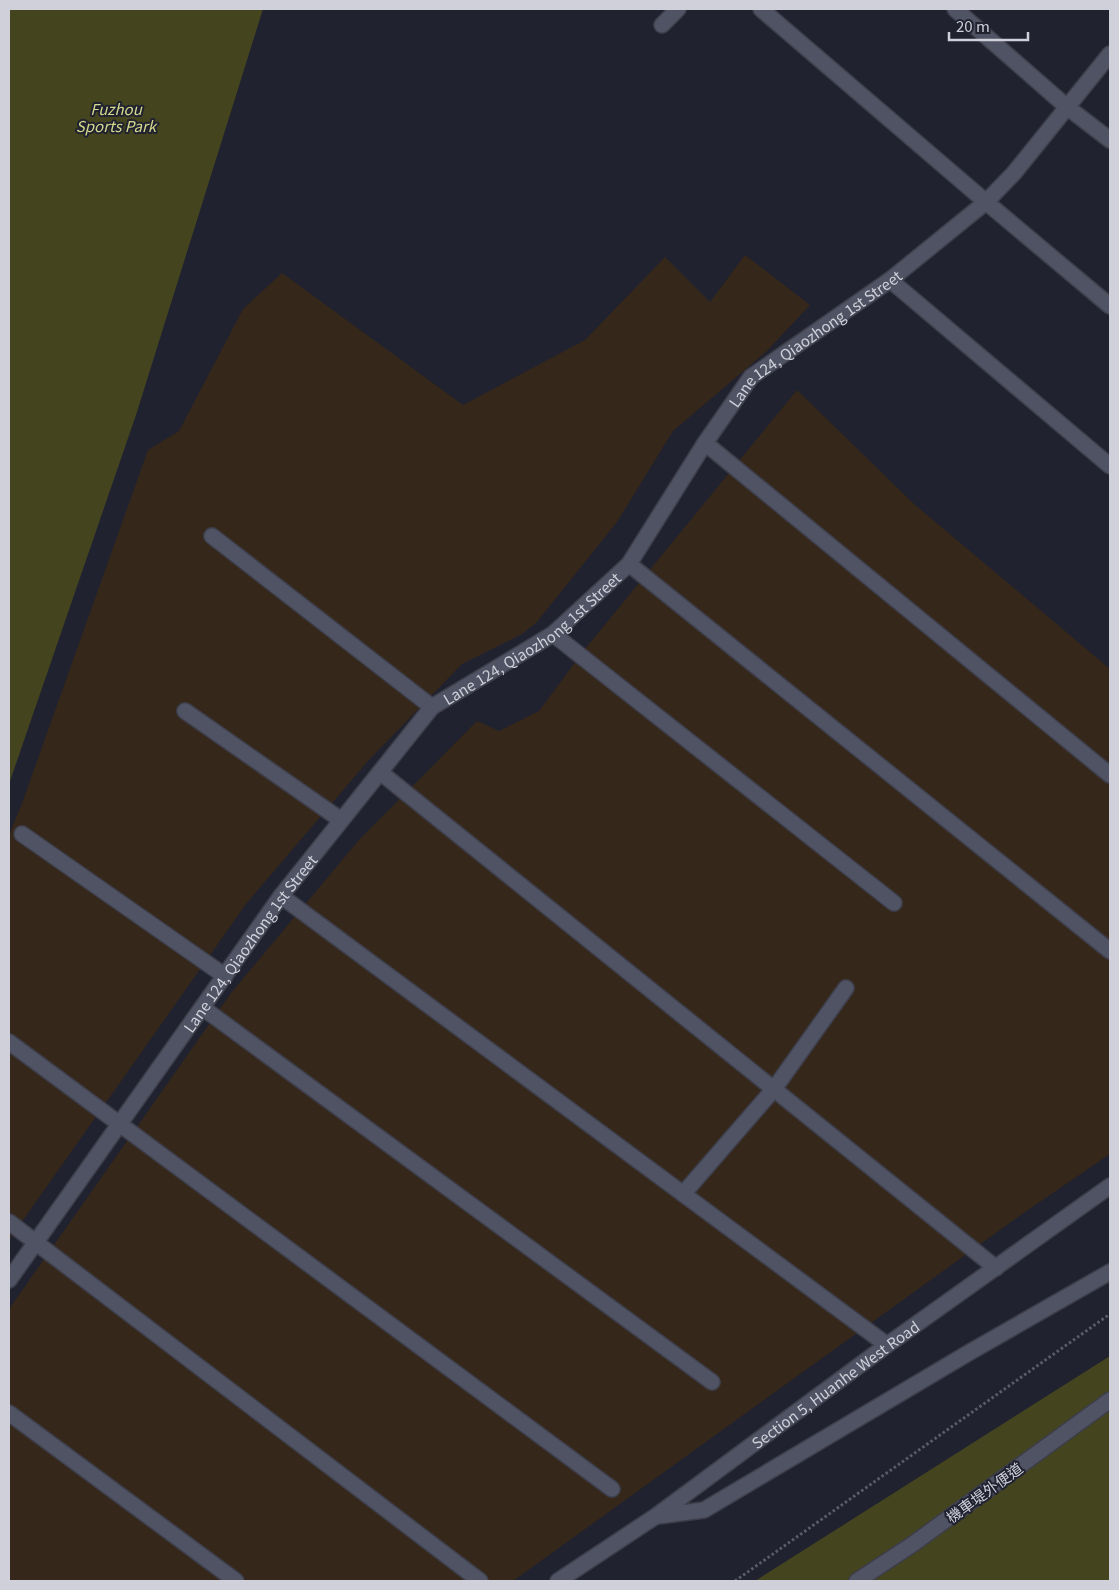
<svg xmlns="http://www.w3.org/2000/svg" width="1119" height="1590" viewBox="0 0 1119 1590" font-family="Georgia,'Noto Sans TC',serif">
<style>
.industrial{fill:#35271a}
.green{fill:#44451f}
.lines{fill:none;stroke-linecap:round;stroke-linejoin:round}
.minor-casing{stroke:#3d3e4a;stroke-width:18}
.path{stroke:#5b5c69;stroke-width:3;stroke-dasharray:2.5 2.5;stroke-linecap:butt}
.minor{stroke:#505363;stroke-width:15}
.labels{text-anchor:middle;dominant-baseline:central;stroke-width:4;stroke-linejoin:round;paint-order:stroke}
.park-label{font-size:15px;font-style:italic;fill:#d5d98d;stroke:#202230}
.street-label{font-size:15px;fill:#cfd0da;stroke:#202230}
</style>
<rect width="100%" height="100%" fill="#202230"/>
<g class="industrial">
<path d="M745,255L810,305L767,351L673,431L617,522L536,623L522,634L462,664L368,761L246,904L9,1240V835L21,806L148,450L179,431L243,309L282,273L463,405L585,340L665,257L710,302Z"/>
<path d="M797,390L914,504L1110,669V1154L1025,1212L513,1581H9V1309L231,993L358,841L477,721L499,731L539,711L585,649Z"/>
</g>
<g class="green">
<path d="M9,9H263L136,415L9,784Z"/>
<path d="M1110,1356V1581H755Z"/>
</g>
<g class="lines">
<defs>
<g id="minor">
<path d="M761,9L986,202L1110,306"/>
<path d="M955,9L1067,107L1110,140"/>
<path d="M662,25L678,9"/>
<path d="M890,280L1110,466"/>
<path d="M705,443L1110,775"/>
<path d="M212,536L432,707"/>
<path d="M629,564L1110,951"/>
<path d="M553,634L894,903"/>
<path d="M185,711L341,820"/>
<path d="M380,772L996,1268"/>
<path d="M22,834L225,976"/>
<path d="M281,896L887,1345"/>
<path d="M203,1008L712,1382"/>
<path d="M9,1042L612,1489"/>
<path d="M683,1194L774,1089L846,988"/>
<path d="M9,1222L480,1581"/>
<path id="s1" d="M9,1280L281,896L432,707L553,634L629,564L705,443L751,377L890,280L986,202L1014,173L1110,54"/>
<path d="M9,1413L236,1581"/>
<path d="M658,1516L704,1510L970,1352L1110,1272"/>
<path id="s2" d="M558,1581L656,1516L887,1345L1110,1186"/>
<path d="M857,1581L913,1544L1110,1400"/>
</g>
</defs>
<use href="#minor" class="minor-casing"/>
<path class="path" d="M735,1581L1110,1314"/>
<use href="#minor" class="minor"/>
</g>
<g class="labels">
<g class="park-label">
<text x="116" y="108">Fuzhou<tspan x="116" dy="17">Sports Park</tspan></text>
</g>
<g class="street-label">
<text stroke="none"><textPath href="#s1" startOffset="1254">Lane 124, Qiaozhong 1st Street</textPath></text>
<text stroke="none"><textPath href="#s1" startOffset="834">Lane 124, Qiaozhong 1st Street</textPath></text>
<text stroke="none"><textPath href="#s1" startOffset="414">Lane 124, Qiaozhong 1st Street</textPath></text>
<text stroke="none"><textPath href="#s2" startOffset="340">Section 5, Huanhe West Road</textPath></text>
<text transform="translate(984 1492) rotate(-36)">機車堤外便道</text>
</g>
</g>
<rect width="1119" height="1590" fill="none" stroke="#cfd0da" stroke-width="20"/>
<path d="M949 32v8h79v-8" fill="none" stroke="#cfd0da" stroke-width="2.5"/>
<text x="956" y="32" font-size="15" fill="#cfd0da" stroke="#202230" stroke-width="4" paint-order="stroke">20 m</text>
</svg>
